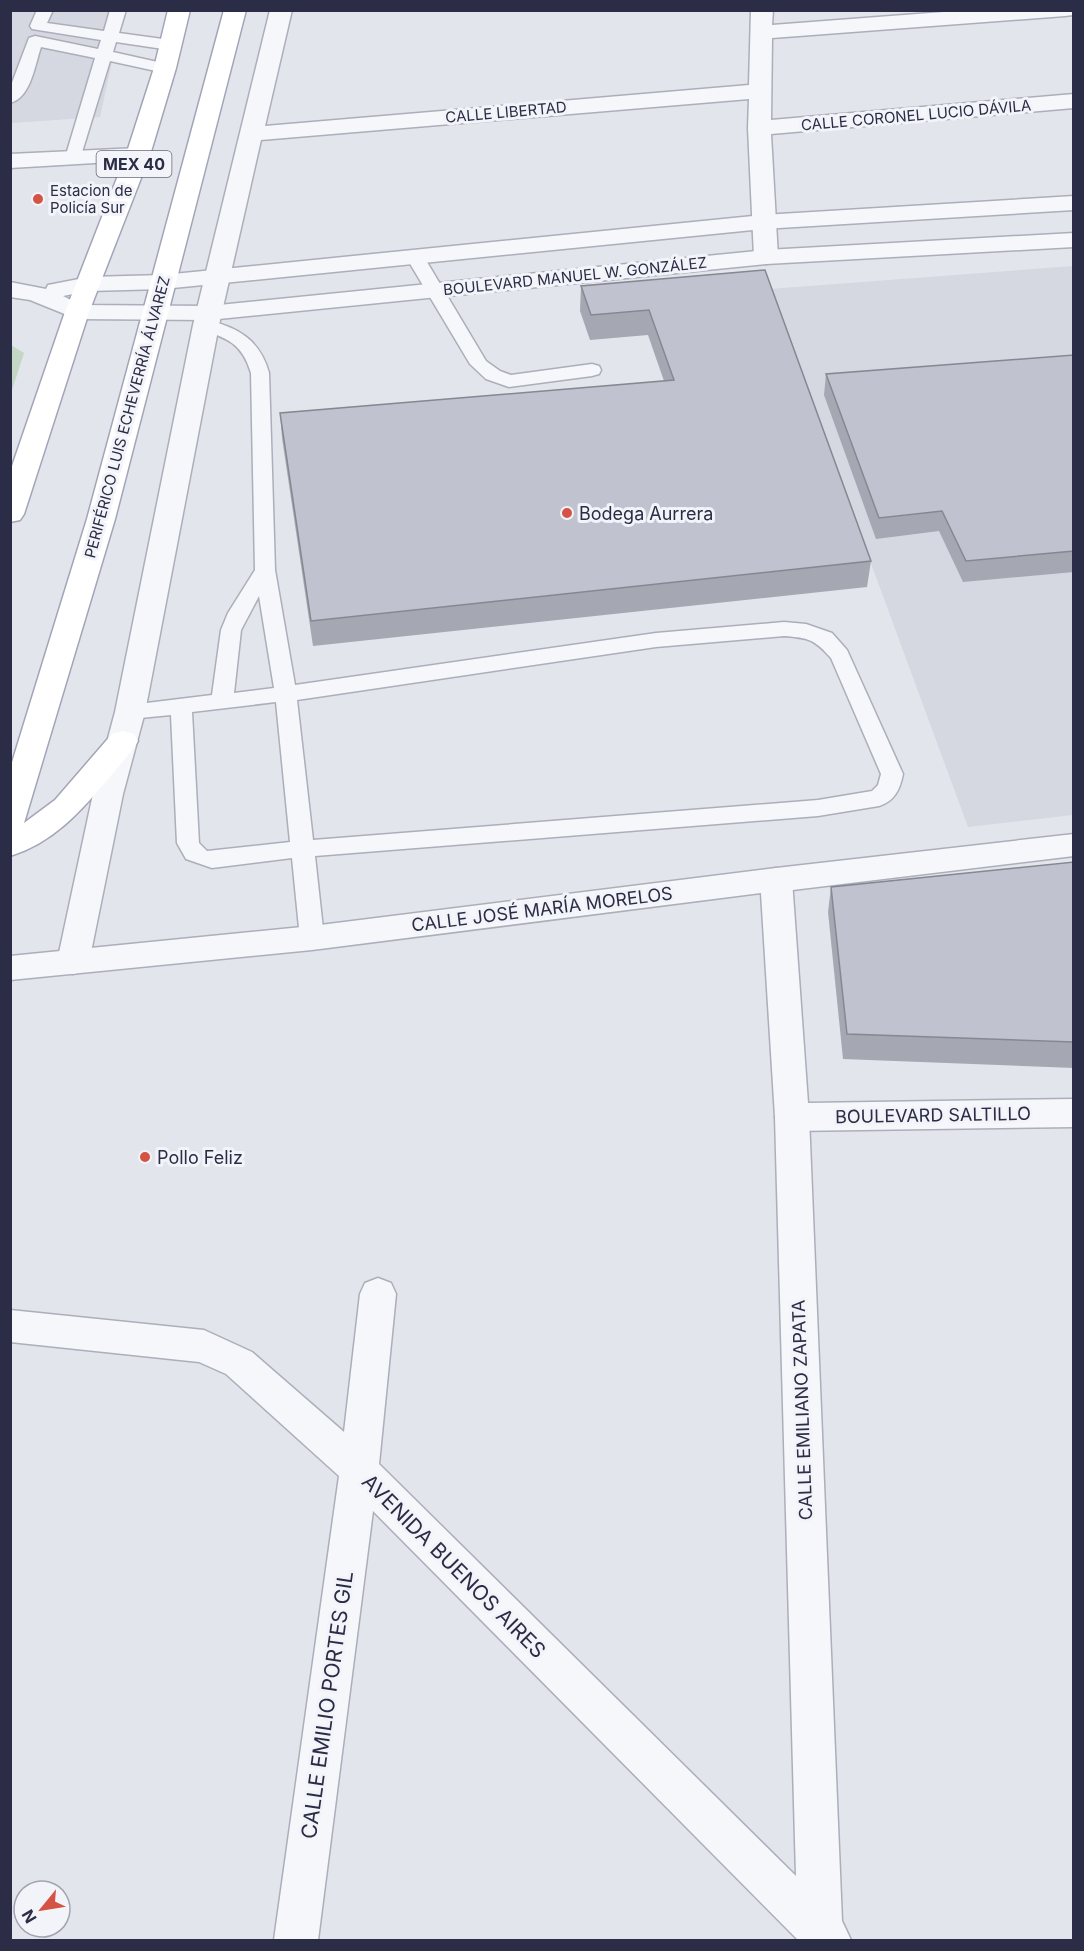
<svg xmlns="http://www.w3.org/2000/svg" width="1084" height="1951" viewBox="0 0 1084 1951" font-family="Inter,sans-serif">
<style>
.built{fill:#d5d7e1}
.green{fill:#c4d6c4}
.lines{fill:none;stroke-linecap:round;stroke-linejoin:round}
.service-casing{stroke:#acaeba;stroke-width:3}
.minor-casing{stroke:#acaeba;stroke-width:3}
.tertiary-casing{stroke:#acaeba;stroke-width:3}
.primary-casing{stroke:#a2a5b8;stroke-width:3}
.service{fill:#f6f7fa;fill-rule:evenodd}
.minor{fill:#f6f7fa;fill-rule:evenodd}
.tertiary{fill:#f6f7fa;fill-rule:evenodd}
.primary{fill:#fff;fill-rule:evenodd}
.wall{fill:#a5a7b2}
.building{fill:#c0c2cf;stroke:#868891;stroke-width:1.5}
.poi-dot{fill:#d45345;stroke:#f3f4f9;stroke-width:2}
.labels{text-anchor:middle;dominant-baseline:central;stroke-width:6;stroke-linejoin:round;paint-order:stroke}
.far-street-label{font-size:15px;fill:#2a2d45;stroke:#f3f4f9}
.far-poi-label{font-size:15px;fill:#2a2d45;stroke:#f3f4f9;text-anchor:start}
.shield{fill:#f3f4f9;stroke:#66697b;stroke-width:1.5}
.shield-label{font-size:16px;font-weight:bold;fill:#2a2d45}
.poi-label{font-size:18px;fill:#2a2d45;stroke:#f3f4f9;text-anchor:start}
.street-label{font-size:18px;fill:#2a2d45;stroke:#f3f4f9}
.near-street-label{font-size:21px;fill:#2a2d45;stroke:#f3f4f9}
</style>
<rect width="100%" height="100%" fill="#e3e5ec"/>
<g class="built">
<path d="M11,11H123L100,117L11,123Z"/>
<path d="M1073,266V815L968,827L770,289Z"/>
</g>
<path class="green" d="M11,345L24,353L11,393Z"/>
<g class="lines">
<defs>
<g id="service">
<path d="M37,10H53L47,23L104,31L110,10H126L119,33L170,40L178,45L170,50L116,42L113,52L171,65L173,68L165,73L110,61L79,162L73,163L65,158L95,58L41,47C35,64 31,98 10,103V88L29,38L35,36L98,49L101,40L32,29L30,26Z"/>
<path d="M415,252L421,253L424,257L486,361L500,371L511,375L592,364L599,366L601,370L599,374L592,376L509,387L486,379L470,364L406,257L409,253Z"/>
<path d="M206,320C238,327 260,340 269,373L275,570L295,685L656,633L784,622L806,624L832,633L847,650L903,774C900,789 895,801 879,806L818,816L315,856L324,938L320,944L312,947L304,944L300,938L292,858L212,868L186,859L177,843L171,715L130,719L122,717L119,712L122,707L130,705L212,695L221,630L228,613L255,570L251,373C242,343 227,338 200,329L197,325L200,321ZM259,596L274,688L234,693L241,630ZM784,636C809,638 814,639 831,658L881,774L878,785L872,791L818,800L313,840L297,700L656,647ZM276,702L290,842L207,851L199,843L192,712Z"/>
</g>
<g id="minor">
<path d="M270,10H292L265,126L749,85L751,10H773L772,25L970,10H1074L1073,15L1065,16L772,38L771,120L1074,94V108L771,134L778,257L775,262L766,264L757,262L754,257L748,128L749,99L261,140L219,325L145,712L123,794L89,962L85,971L73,974L61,971L57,962L93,794L115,712L193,325Z"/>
<path d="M1074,834V856L776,892L765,888L760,880L765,872L776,868Z"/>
<path d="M792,1103L804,1107L809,1117L842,1921L851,1940H798L373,1511L318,1940H274L339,1476L226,1374L199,1362L10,1342V1310L204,1330L252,1352L344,1432L360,1294L365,1283L378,1278L391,1283L396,1294L379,1464L796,1876L775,1117L780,1107Z"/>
</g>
<g id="tertiary">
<path d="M138,148L146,150L150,155L146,160L10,168V154Z"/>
<path d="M1074,196V210L763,229L163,289L89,291L63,296L81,305L209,306L766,250L1074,233V247L766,264L209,320L77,319L30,300L10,297V282L46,289L48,285L89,277L163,275L763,215Z"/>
<path d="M776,868L787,872L792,880L808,1103L1074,1099V1127L792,1131L780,1127L775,1117L761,893L312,950L10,980V956L312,926Z"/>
</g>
<g id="primary">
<path d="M168,10H190L176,68L150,155L89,312L24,514L20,520L10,522V472L65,312L126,155L154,68Z"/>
<path d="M224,10H246L115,519L24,823L55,800L112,734L123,731L134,734L138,741C130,754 119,766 109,778C81,811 53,843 10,856V769L87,519Z"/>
</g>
</defs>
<use href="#service" class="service-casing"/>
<use href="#minor" class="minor-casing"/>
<use href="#tertiary" class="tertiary-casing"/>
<use href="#primary" class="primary-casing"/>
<use href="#service" class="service"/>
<use href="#minor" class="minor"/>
<use href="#tertiary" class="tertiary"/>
<use href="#primary" class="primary"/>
</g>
<g class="wall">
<path d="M765,270L871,561L867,587L313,646L282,438L280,413L664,381L648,335L590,340L580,311L581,286Z"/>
<path d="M1074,355V572L963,582L939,531L876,539L824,395L826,374Z"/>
<path d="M1074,862V1068L843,1059L828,912L831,887Z"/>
</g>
<g class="building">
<path d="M765,270L871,561L311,621L280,413L674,380L649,310L591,315L581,286Z"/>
<path d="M1074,355V551L966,561L942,511L879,518L826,374Z"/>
<path d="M1074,862V1042L847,1034L831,887Z"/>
</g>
<g class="poi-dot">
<circle cx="38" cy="199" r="6"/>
<circle cx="567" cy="513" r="6"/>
<circle cx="145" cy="1157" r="6"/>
</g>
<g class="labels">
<g class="far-street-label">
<text transform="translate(506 112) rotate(-5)">CALLE LIBERTAD</text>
<text transform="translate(916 115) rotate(-5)">CALLE CORONEL LUCIO DÁVILA</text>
<text transform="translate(575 276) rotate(-6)">BOULEVARD MANUEL W. GONZÁLEZ</text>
<text transform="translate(127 417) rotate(-75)">PERIFÉRICO LUIS ECHEVERRÍA ÁLVAREZ</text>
</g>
<g class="far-poi-label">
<text x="50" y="190">Estacion de<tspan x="50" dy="17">Policía Sur</tspan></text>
</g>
<rect class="shield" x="96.5" y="151" width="75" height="26" rx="4.5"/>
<g class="shield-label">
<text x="134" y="164">MEX 40</text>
</g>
<g class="poi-label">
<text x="579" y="513">Bodega Aurrera</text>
<text x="157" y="1157">Pollo Feliz</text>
</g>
<g class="street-label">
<text transform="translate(542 909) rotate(-7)">CALLE JOSÉ MARÍA MORELOS</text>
<text transform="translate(933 1115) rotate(-1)">BOULEVARD SALTILLO</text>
<text transform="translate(802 1410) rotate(-92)">CALLE EMILIANO ZAPATA</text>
</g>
<g class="near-street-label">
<text transform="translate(454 1566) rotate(45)">AVENIDA BUENOS AIRES</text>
<text transform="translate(327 1705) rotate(-82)">CALLE EMILIO PORTES GIL</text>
</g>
</g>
<rect width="1084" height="1951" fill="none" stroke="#2a2d45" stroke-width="24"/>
<g transform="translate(42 1909) rotate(240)"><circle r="28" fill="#f3f4f9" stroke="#a3a4b1" stroke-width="1.5"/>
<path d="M0-4.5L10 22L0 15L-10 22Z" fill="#d45345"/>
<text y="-9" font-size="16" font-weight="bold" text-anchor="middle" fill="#2a2d45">N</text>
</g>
</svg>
